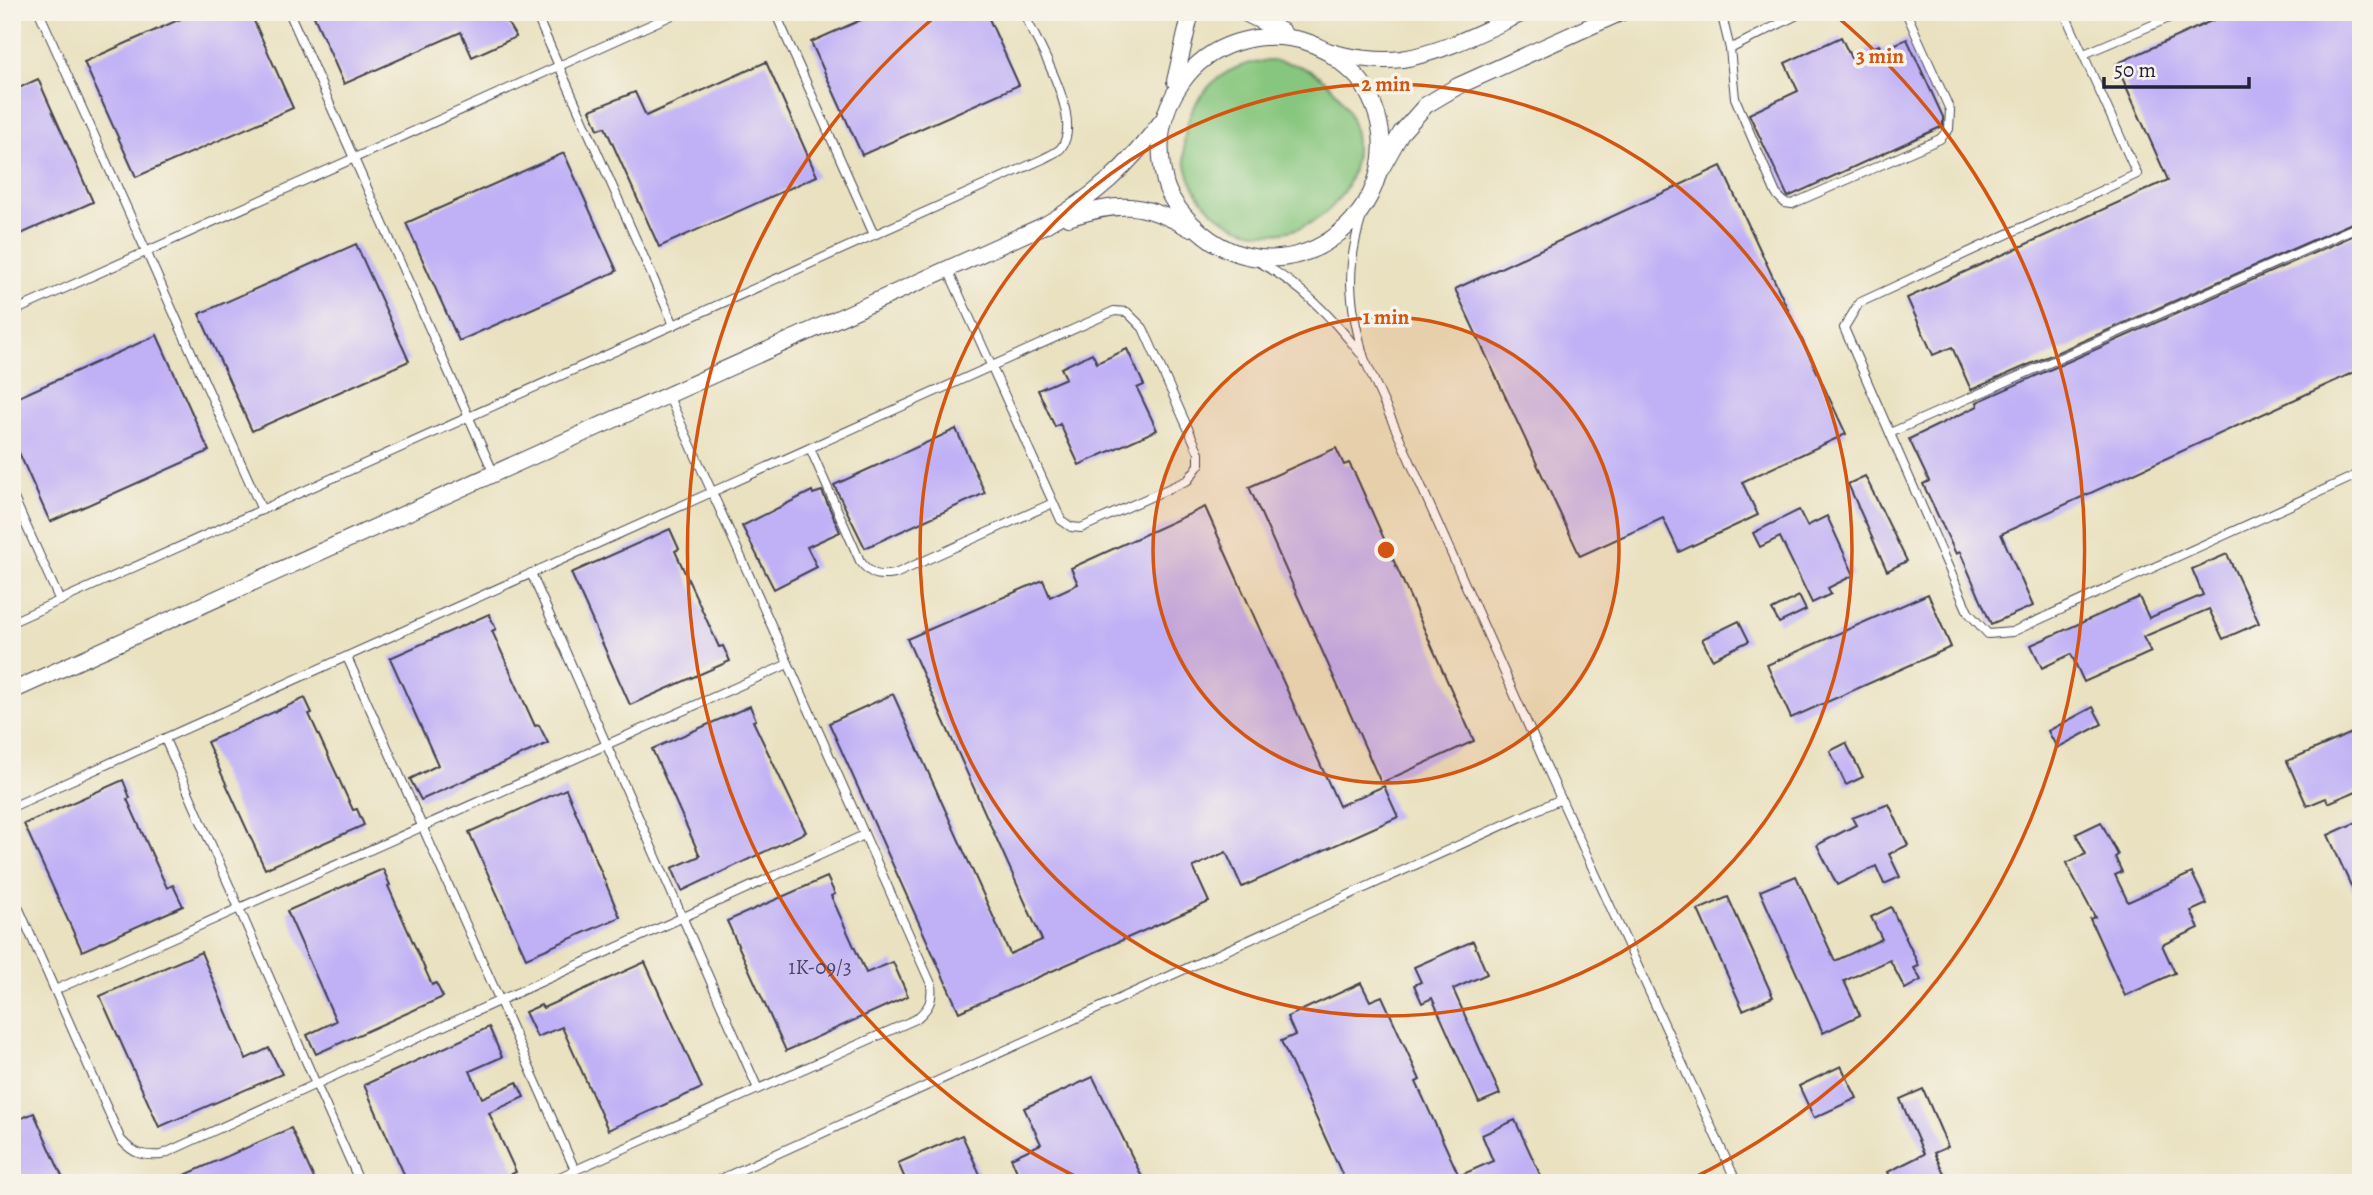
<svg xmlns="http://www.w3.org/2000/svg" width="2373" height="1195" viewBox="0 0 2373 1195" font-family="Alegreya,serif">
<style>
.green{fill:#87c67e;stroke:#54745c;stroke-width:2}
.building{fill:#c0b0f6}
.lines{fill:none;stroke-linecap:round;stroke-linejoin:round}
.service-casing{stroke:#403f4f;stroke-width:10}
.minor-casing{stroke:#403f4f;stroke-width:18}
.service{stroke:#fff;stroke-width:8}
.minor{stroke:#fff;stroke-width:16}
.ring{fill:none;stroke:#d45411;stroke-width:3.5}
.labels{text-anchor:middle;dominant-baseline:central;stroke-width:7;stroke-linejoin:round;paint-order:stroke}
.number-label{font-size:21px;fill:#4a466a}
.centre{fill:#d45411;stroke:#f7f3e8;stroke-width:3.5}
.ring-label{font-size:21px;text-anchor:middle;font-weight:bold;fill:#d45411;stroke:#f7f3e8;stroke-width:7;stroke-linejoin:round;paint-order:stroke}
</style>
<rect width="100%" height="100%" fill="#f7f3e8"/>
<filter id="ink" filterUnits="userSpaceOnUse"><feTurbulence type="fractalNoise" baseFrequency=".0143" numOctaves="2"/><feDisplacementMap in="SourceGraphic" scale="14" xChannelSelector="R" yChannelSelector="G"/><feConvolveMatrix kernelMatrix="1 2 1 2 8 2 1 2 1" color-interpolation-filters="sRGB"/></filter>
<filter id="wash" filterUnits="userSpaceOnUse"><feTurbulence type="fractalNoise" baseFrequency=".00686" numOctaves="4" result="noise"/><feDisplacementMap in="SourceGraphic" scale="28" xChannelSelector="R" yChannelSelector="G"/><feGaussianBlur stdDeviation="1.57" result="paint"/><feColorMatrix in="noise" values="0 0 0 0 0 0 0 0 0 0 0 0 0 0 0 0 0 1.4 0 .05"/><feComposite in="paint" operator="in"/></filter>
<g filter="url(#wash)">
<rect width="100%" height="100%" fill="#e9e1c0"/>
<circle class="green" cx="1270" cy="147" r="86"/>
<g id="blocks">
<g class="building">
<path d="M196,12H250L293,108L136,177L84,62Z"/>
<path d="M312,12H501L516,37L472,57L461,32L344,84Z"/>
<path d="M879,12H986L1019,85L862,155L811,42Z"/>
<path d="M2231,12H2361V219L1971,390L1952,347L1933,355L1907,298L2168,180L2116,64Z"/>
<path d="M1841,37L1851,58L1879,45L1882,50L1907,39L1943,117V126L1788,197L1749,114L1798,91L1785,63Z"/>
<path d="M766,62L817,176L659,247L605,127L598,129L590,110L635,92L646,116Z"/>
<path d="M38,79L93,202L12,238V91Z"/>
<path d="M564,153L617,271L459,341L406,223Z"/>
<path d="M1721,166L1846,434L1742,482L1758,515L1679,552L1663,518L1580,556L1455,289Z"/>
<path d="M2361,232V369L2001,534L2033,606L1991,624L1960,552L1956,554L1923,484L1929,481L1909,439L1978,406L1977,402Z"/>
<path d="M356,244L409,361L252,431L199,314Z"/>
<path d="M157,335L209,451L50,522L12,437V400Z"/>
<path d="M1127,349L1144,385L1137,388L1157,430L1079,465L1060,424L1055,427L1038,390L1066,378L1061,368L1092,353L1097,363Z"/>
<path d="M956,429L985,493L865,548L834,485Z"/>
<path d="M1336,448L1344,465L1349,463L1356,476L1474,741L1381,783L1249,487Z"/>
<path d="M1865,476L1907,561L1887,571L1848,484Z"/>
<path d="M812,491L813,494L822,491L840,532L807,547L817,567L774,589L742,526Z"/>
<path d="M1205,507L1339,806L1384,786L1398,817L1242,887L1226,852L1193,867L1209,902L959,1012L829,723L893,694L1010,954L1042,940L907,639L1043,580L1050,597L1078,584L1071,568Z"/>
<path d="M1799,510L1807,526L1827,516L1854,575L1828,588L1831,594L1812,603L1780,537L1760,547L1753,533Z"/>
<path d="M670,529L679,549L675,551L719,647L723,646L730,661L630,705L571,573Z"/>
<path d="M2227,554L2259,623L2223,639L2209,609L2143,637L2151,652L2084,682L2071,654L2042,668L2031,645L2139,597L2149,618L2203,595L2192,569Z"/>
<path d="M1928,594L1951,647L1791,718L1767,665Z"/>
<path d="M1799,596L1806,610L1779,623L1772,610Z"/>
<path d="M489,614L496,629L492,631L535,726L539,725L548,743L421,800L410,779L438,765L390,658Z"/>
<path d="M1739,621L1749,641L1712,659L1702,639Z"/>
<path d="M305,698L312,713L309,714L353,810L357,809L364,825L265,869L207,742Z"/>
<path d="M750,706L756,720L753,721L806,832L682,891L672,868L700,856L652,749Z"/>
<path d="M2093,707L2102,724L2057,748L2048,731Z"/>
<path d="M2361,729V789L2328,803L2326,798L2307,806L2287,761Z"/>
<path d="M1846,743L1863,777L1846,785L1830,751Z"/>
<path d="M123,780L130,798L127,799L167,888L173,885L183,906L82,951L24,824Z"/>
<path d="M566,789L620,917L526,958L469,832Z"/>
<path d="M1889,804L1908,845L1889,854L1900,877L1884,884L1876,866L1837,885L1817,845L1856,825L1852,818Z"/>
<path d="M2361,820V908L2328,835Z"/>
<path d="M2101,822L2118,855L2115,857L2122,872L2115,875L2128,902L2192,873L2207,904L2191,911L2199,928L2162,945L2175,973L2125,996L2090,919L2095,917L2066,863L2086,854L2076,834Z"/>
<path d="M383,869L390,885L388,886L432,985L436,983L443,997L316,1054L307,1035L336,1021L287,911Z"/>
<path d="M1796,876L1835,961L1882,939L1871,917L1891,907L1919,966L1914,968L1921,980L1905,989L1890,960L1844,981L1860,1015L1823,1033L1760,891Z"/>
<path d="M827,877L835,894L831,896L866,973L893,962L908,996L786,1051L727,921Z"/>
<path d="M1728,897L1773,997L1743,1010L1698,910Z"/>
<path d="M1473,941L1487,974L1453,989L1500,1094L1479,1103L1432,998L1422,1003L1414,985L1421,982L1414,967Z"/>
<path d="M201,952L246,1059L269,1048L282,1074L159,1127L100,996Z"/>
<path d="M645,962L702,1088L608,1130L562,1027L537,1037L525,1012L541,1005L543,1008Z"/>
<path d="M1361,983L1370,1001L1382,996L1420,1080L1416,1082L1459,1176L1493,1161L1482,1135L1515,1120L1544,1183H1346L1281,1041L1295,1035L1287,1017Z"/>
<path d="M489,1027L502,1057L470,1071L482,1098L517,1082L524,1097L489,1113L516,1172L492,1183H408L364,1085Z"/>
<path d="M1841,1066L1857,1098L1814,1118L1799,1086Z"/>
<path d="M1093,1077L1145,1183H1022L1011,1158L1041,1144L1024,1108Z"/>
<path d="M1923,1089L1948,1147L1934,1153L1949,1183H1893L1888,1172L1924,1154L1900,1099Z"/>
<path d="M34,1113L65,1183H12V1122Z"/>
<path d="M291,1128L316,1183H167Z"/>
<path d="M962,1135L984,1183H907L898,1163Z"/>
</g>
</g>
</g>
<g filter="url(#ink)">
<use href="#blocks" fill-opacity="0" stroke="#403f4f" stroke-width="2"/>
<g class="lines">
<defs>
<g id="service">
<path d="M39,12L262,510"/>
<path d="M289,12L494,474"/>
<path d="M535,12L674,325"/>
<path d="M775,12L874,235"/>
<path d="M1721,12L1730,49L1735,98L1776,194L1785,203L1792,204L1940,139L1949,129L1950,110L1906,12"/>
<path d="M2064,12L2137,174L1859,303L1844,328L1968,612L1988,634L2012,632L2361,473"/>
<path d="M1730,49L1803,12"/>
<path d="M2084,54L2183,12"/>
<path d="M1363,213C1345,267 1349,304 1364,358L1561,799L1737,1183"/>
<path d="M1259,262C1301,285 1331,316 1360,353"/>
<path d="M12,312L679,12"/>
<path d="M668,395L712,492L1114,311L1127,312L1143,328L1199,453V465L1188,480L1081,528L1071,527L1061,520L948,270"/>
<path d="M1890,433L2361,225"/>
<path d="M810,448L860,561C871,575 878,577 895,574L1053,503"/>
<path d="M12,494L60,601"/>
<path d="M531,573L758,1089"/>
<path d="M12,622L1043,159C1048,156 1058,152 1061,148C1084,119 1037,42 1023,12"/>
<path d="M347,657L575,1170"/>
<path d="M165,739L316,1084L864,835"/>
<path d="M12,807L712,492L931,984C933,1001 929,1008 916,1019L546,1183"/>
<path d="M12,893L121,1140C134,1154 142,1156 161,1155L316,1084L360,1183"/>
<path d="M55,990L788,664"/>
<path d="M712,1183L1561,799"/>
</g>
<g id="minor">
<path d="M1243,12L1283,32"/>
<path d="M1327,51C1338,61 1354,71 1362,83C1435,197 1288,319 1193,225C1182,214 1169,198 1165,182C1156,144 1160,113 1182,82C1209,43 1259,29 1304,41C1312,43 1320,48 1328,51C1350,58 1380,62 1402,59C1445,52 1485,30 1525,12"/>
<path d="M1175,81L1191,12"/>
<path d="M1381,169L1401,133L1426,105L1458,86L1622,12"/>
<path d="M1068,218C1119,202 1141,201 1189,228"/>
<path d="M12,691L1045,225C1096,196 1126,168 1162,121"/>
</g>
</defs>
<use href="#service" class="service-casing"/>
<use href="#minor" class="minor-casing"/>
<use href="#service" class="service"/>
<use href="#minor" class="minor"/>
</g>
</g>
<circle cx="1386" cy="550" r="233" fill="#d45411" fill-opacity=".12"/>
<g class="ring">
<circle cx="1386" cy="550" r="233"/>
<circle cx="1386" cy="550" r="466"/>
<path d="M1085 1181A699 699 0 0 1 937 15M1835 15A699 699 0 0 1 1687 1181"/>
</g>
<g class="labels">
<g class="number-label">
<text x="820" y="967">1K-09/3</text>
</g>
</g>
<circle cx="1386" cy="550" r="10" class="centre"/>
<g class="ring-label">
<text x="1880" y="63">3 min</text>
<text x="1386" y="91">2 min</text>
<text x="1386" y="324">1 min</text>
</g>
<rect width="2373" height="1195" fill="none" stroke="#f7f3e8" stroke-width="42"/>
<path d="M2104 77v10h145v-10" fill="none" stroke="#22223b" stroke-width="3.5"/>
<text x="2114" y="77" font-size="21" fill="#22223b" stroke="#f7f3e8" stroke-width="5" paint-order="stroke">50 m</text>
</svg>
